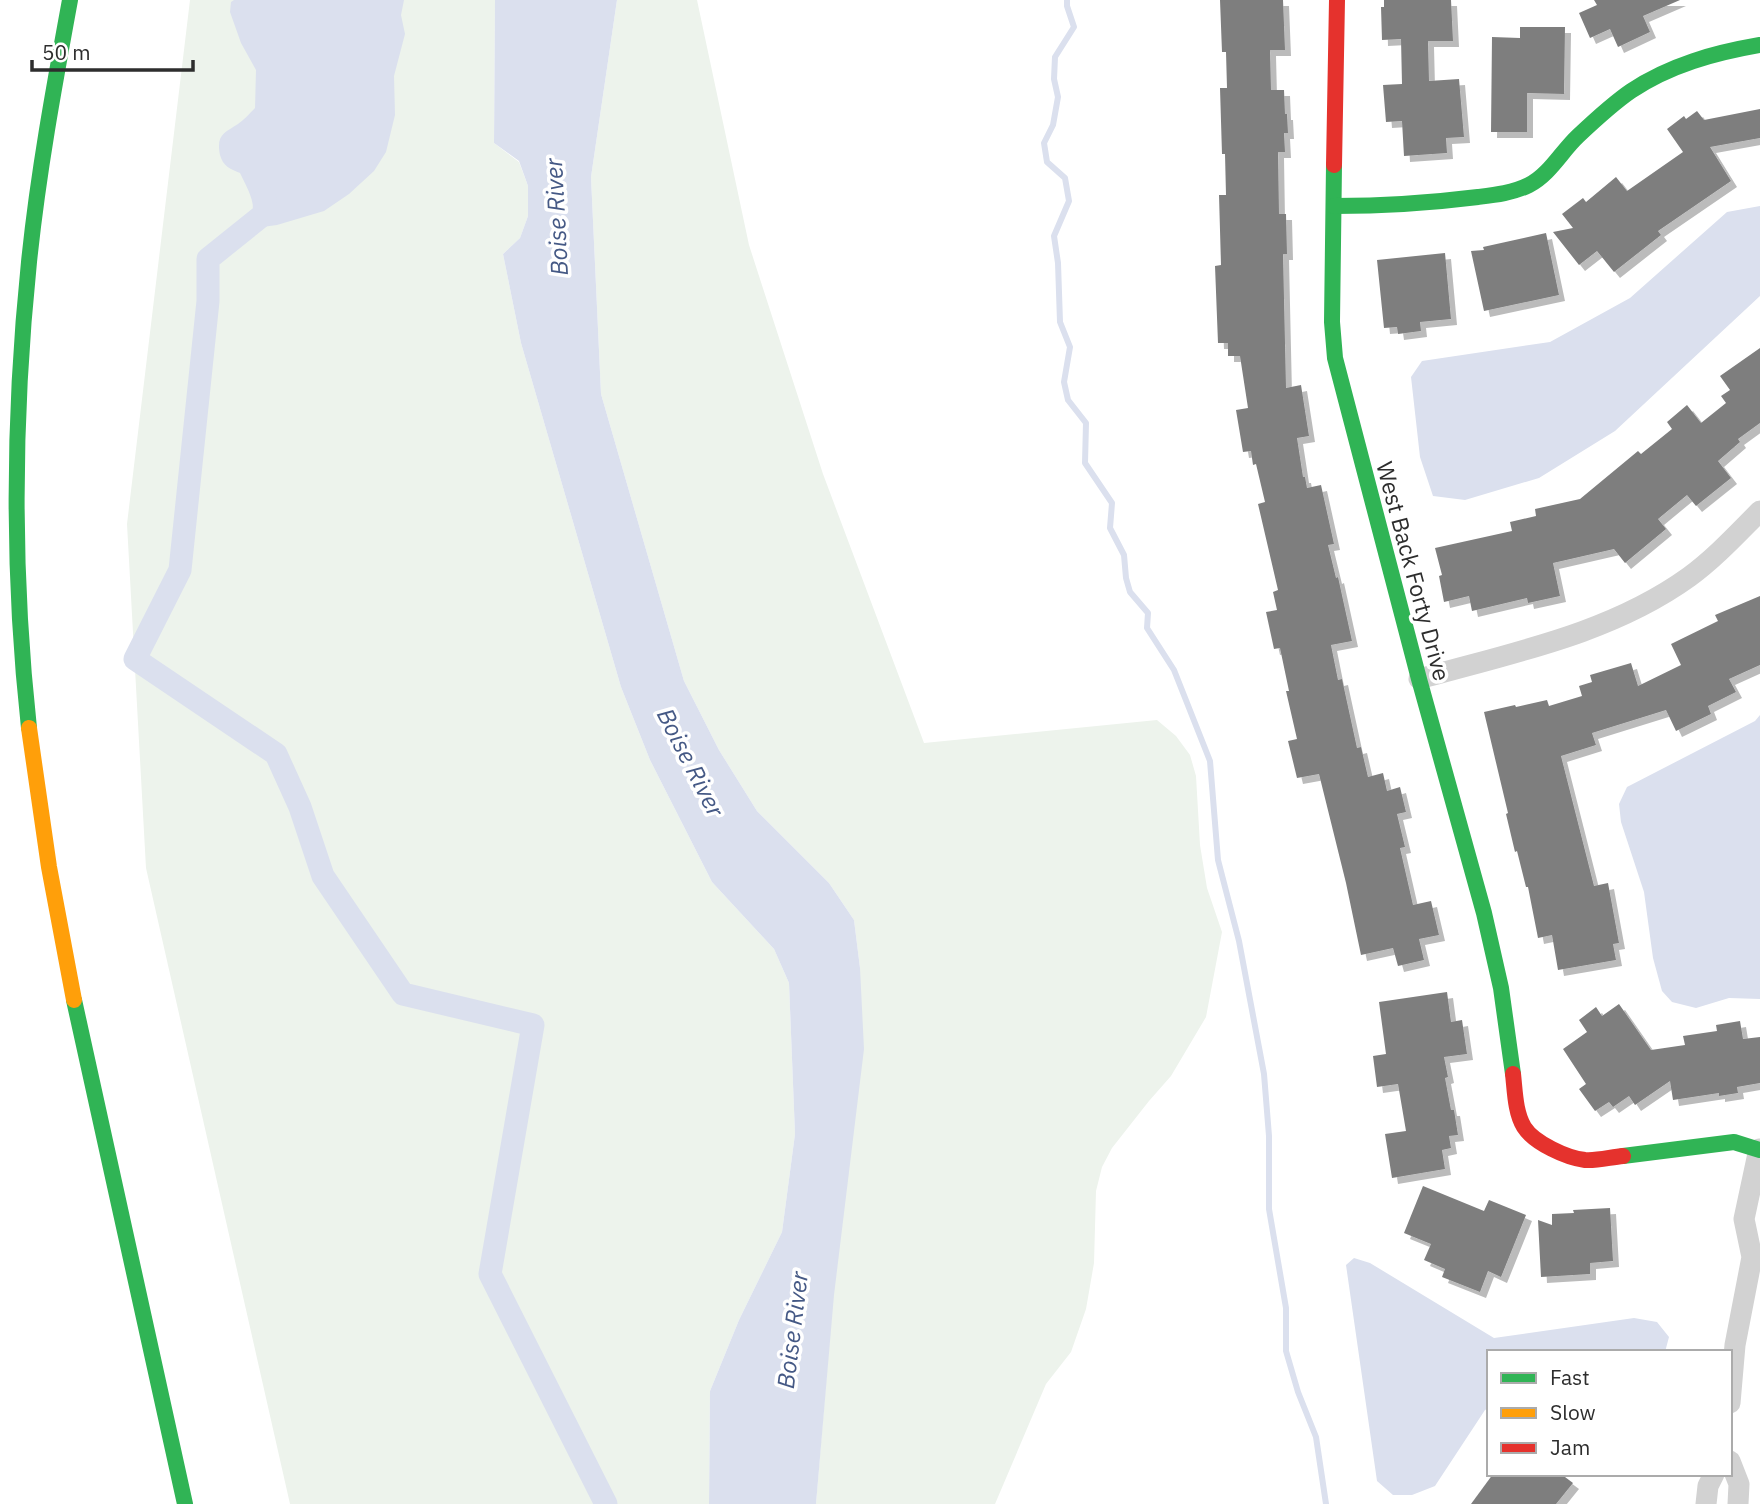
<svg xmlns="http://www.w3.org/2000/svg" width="1760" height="1504" viewBox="0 0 1760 1504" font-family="'IBM Plex Sans',sans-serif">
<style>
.green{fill:#edf3ec}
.water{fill:#dbe0ee}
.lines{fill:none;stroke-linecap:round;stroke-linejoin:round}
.stream{stroke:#dbe0ee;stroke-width:6}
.canal{stroke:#dbe0ee;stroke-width:23}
.building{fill:#7e7e7e;filter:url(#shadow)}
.street{stroke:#d2d2d2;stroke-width:21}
.fast{stroke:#30b455;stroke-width:16}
.slow{stroke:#ff9f0a;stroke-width:16}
.jam{stroke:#e5322d;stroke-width:16}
.labels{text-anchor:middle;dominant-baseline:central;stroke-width:7;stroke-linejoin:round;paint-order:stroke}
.street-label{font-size:23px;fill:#2d2d2d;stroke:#fff}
.water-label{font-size:24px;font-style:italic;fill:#455985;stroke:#fff}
</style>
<defs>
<filter id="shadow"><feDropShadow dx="6" dy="6" stdDeviation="0" flood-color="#0004"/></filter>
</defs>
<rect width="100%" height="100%" fill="#fff"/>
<g class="green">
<path d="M190,0H495L494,143L519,162L528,186V216L520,238L503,254L521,343L621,687L650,760L712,882L774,949L789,983L795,1134L782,1232L739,1320L710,1391L709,1504H290L146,868L127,524Z"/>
<path d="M617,0H697L749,245L823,474L924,743L1157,720L1176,736L1190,755L1196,776L1200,845L1207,888L1222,932L1206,1017L1171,1076L1149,1101L1112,1148L1102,1167L1096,1191L1094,1263L1086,1309L1071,1352L1046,1384L995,1504H816L860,968L854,920L829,883L757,811L719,750L684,681L601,394L591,177Z"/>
</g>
<g class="water">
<path d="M234,0H404L401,15L405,34L394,76L395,115L386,152L374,171L349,194L324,211L277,225L262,227L253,222C252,219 253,215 253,211C254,198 245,184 240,173C230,169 223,166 220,155C216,135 224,133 238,124C244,120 250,113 255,108L256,70L241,43L230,12L231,2Z"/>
<path d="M495,0H617L591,177L601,394L684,681L719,750L757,811L829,883L854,920L860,968L864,1049L834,1295L816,1504H709L710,1391L739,1320L782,1232L795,1134L789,983L774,949L712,882L650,760L621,687L521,343L503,254L520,238L528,216V186L519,161L494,143Z"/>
<path d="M1760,206V296L1615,431L1539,478L1465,500L1433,496L1420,457L1411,377L1422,361L1550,342L1630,298L1727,212Z"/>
<path d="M1760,715V999L1729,998L1696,1008L1672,1002L1662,991L1653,958L1644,892L1621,822L1619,804L1627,787L1755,721Z"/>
<path d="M1354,1258L1370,1263L1494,1338L1634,1318L1657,1322L1669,1337L1665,1352H1489V1408L1485,1410L1435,1486L1412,1495H1393L1377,1481L1346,1265Z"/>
</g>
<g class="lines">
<path class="stream" d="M1067,0V6L1074,27L1055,57L1054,79L1058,97L1053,125L1044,143L1047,162L1065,178L1069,201L1054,236L1058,263L1060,322L1070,347L1064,382L1068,400L1086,423L1085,463L1112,503L1110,528L1124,555L1126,578L1130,592L1148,613L1147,628L1174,670L1210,761L1218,860L1239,941L1264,1074L1269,1136V1209L1286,1308V1351L1298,1392L1316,1437L1326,1504"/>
<path class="canal" d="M265,198L264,214L208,259V301L180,570L135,659L276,754L300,807L323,876L403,994L533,1025L490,1274L606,1504"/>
</g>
<g class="building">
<path d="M1220,0H1283L1285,50H1270L1271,90H1284L1285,114H1287L1288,133H1284L1285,152H1278L1279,214H1286L1287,254H1283L1286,388L1301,385L1309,436L1297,438L1303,477H1305L1307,488L1321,485L1334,544L1328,545L1336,578L1338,577L1352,641L1331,645L1338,680L1342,679L1357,748L1361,747L1368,777L1383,773L1387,791L1400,787L1406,812L1397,814L1405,847L1400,848L1413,905L1431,901L1439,935L1419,939L1424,960L1398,966L1393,948L1361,955L1346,883L1319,774L1297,778L1288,741L1297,739L1286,691H1289L1280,648L1274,649L1266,612L1277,610L1273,592L1278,590L1258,504L1265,502L1256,464L1253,465L1251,451L1243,452L1236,410L1248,408L1240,356H1228V343H1218L1215,266L1221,265L1219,195H1226L1225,154H1222L1220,88H1227L1226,52H1222Z"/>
<path d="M1384,0H1451L1453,41H1428L1429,81L1459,79L1464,137L1446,138L1447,153L1404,156L1402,121L1386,122L1383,85L1402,84L1401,39L1382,40L1381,7H1384Z"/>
<path d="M1594,0H1680L1643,16L1650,32L1618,47L1610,29L1590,38L1579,13L1597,5Z"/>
<path d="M1520,27H1565L1564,94L1527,93V132H1491L1492,37L1520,38Z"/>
<path d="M1760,109V138L1710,147L1731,181L1658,231L1661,235L1614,272L1597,251L1579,265L1553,232L1573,228L1562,214L1583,198L1586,202L1616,177L1627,191L1683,152L1667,129L1684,116L1686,119L1697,111L1704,120Z"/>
<path d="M1546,233L1559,295L1484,311L1471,251L1484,250L1483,247Z"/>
<path d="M1445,253L1451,319L1420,322L1421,331L1398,334L1397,327L1384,328L1377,260Z"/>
<path d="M1760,348V423L1738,439L1740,442L1718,461L1731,478L1696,506L1687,495L1658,519L1666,529L1625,563L1614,549L1553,563L1560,596L1528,603L1527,598L1472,611L1469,596L1444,602L1439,576L1442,575L1435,548L1512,531L1510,522L1536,516L1535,509L1580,499L1638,451L1641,454L1672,429L1667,422L1687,405L1701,423L1726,403L1721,396L1730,390L1720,376Z"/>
<path d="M1760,596V665L1729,679L1736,692L1708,706L1711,714L1676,731L1666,710L1592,733L1596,745L1561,756L1594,886L1608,883L1619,943L1613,944L1616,960L1558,970L1552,935L1538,938L1528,887H1526L1517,851L1515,852L1506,814L1508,813L1484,712L1515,705L1516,707L1547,700L1549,706L1582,696L1579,686L1592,682L1590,675L1631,663L1638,686L1681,665L1671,644L1718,621L1715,615Z"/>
<path d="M1447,992L1451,1022L1462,1020L1467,1054L1444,1057L1448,1077L1445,1078L1451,1110H1454L1458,1135L1449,1136L1451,1148L1442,1150L1445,1169L1392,1178L1385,1134L1406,1131L1398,1084L1377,1087L1373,1056L1386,1054L1379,1002Z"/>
<path d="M1619,1004L1651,1050L1685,1045L1683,1036L1717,1031L1716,1025L1740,1021L1743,1039L1760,1037V1083L1737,1087L1738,1093L1719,1096V1093L1673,1100L1670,1081L1635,1105L1629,1096L1613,1107L1609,1102L1595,1111L1579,1089L1586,1084L1563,1049L1587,1032L1579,1020L1596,1007L1602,1016Z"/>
<path d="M1423,1186L1484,1211L1489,1200L1526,1215L1501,1277L1488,1271L1480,1292L1442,1277L1445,1269L1424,1260L1431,1244L1404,1233Z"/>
<path d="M1610,1208L1613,1261L1590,1263V1274L1541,1277L1538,1220L1552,1225V1214L1574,1213L1573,1210Z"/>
<path d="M1493,1474H1561L1573,1483L1556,1504H1471Z"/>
</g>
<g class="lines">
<g class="street">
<path d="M1419,679C1511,653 1610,634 1689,577C1715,558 1737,534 1760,511"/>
<path d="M1730,1403L1735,1345L1752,1257L1744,1219L1759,1149"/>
<path d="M1730,1461L1739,1484L1738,1504"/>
<path d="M1706,1504L1708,1486L1714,1474"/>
</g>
<g class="fast">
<path d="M1334,165L1332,322L1335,358L1419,679L1484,913L1501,988L1513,1074"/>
<path d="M1334,206C1382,206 1430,203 1478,197C1495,195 1513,193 1529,185C1550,174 1561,152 1578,136C1595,120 1612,104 1631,91C1670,65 1714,53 1760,45"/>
<path d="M29,728C12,573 13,417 29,262C38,174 54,87 70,0"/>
<path d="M74,1000L185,1504"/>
<path d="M1623,1156L1734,1142L1760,1150"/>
</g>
<path class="slow" d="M29,728L49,867L74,1000"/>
<g class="jam">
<path d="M1334,165L1337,0"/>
<path d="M1513,1074C1515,1091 1515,1112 1524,1127C1534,1143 1567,1158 1585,1160C1597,1161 1611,1157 1623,1156"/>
</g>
</g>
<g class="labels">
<g class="street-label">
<text transform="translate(1414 571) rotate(75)">West Back Forty Drive</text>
</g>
<g class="water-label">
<text transform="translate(556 217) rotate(-93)">Boise River</text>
<text transform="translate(691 762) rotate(63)">Boise River</text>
<text transform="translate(792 1330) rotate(-83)">Boise River</text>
</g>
</g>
<rect x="1487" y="1350" width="245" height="126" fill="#ffffff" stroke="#ababab" stroke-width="2"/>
<rect x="1501" y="1373" width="35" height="10" fill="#30b455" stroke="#ababab" stroke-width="2"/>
<text x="1550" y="1385" font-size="21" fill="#2d2d2d">Fast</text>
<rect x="1501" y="1408" width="35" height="10" fill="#ff9f0a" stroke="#ababab" stroke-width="2"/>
<text x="1550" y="1420" font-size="21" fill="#2d2d2d">Slow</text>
<rect x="1501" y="1443" width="35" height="10" fill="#e5322d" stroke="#ababab" stroke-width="2"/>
<text x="1550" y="1455" font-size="21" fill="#2d2d2d">Jam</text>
<path d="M32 60v10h161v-10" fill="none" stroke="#2d2d2d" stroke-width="3.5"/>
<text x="42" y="60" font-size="21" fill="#2d2d2d" stroke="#ffffff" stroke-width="5" paint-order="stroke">50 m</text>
</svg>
